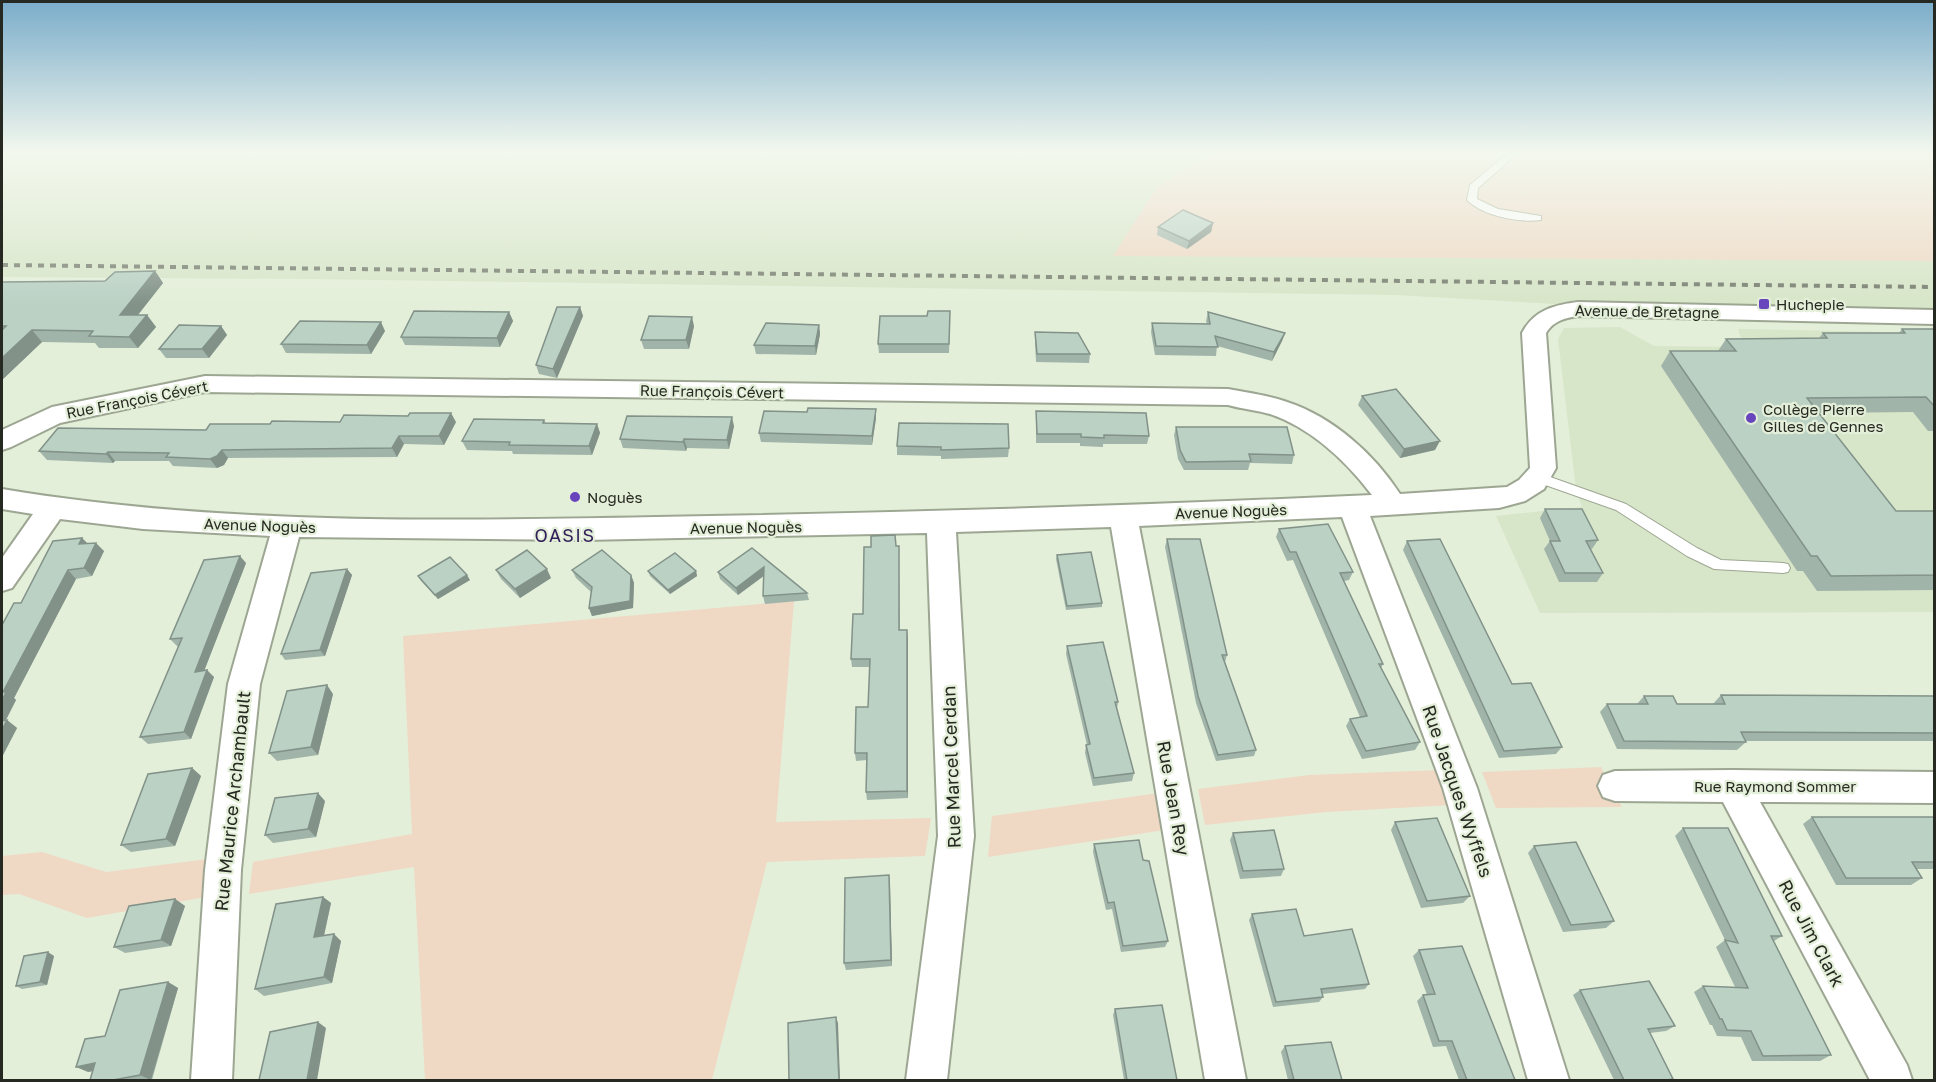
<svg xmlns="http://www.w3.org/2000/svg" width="1936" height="1082" viewBox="0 0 1936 1082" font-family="'Golos Text',sans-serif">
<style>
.built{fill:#d7e5c8}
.green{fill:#efd8c4}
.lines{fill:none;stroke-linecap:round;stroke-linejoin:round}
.lane-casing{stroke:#9da692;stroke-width:2}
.street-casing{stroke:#9da692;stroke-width:4}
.lane{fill:#fff;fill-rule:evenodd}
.street{fill:#fff;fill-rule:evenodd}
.rail{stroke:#777d6f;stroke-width:4;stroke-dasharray:6 6;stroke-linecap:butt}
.wall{fill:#a0b4a9}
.shaded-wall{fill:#829289}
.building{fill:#bad1c4;stroke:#829289;stroke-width:1.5}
.poi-dot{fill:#6945bd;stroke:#e4efd9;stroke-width:2}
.labels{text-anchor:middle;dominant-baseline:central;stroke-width:4.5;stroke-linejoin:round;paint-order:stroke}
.poi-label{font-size:15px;fill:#262921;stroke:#e4efd9;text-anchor:start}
.street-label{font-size:15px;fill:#262921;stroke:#e4efd9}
.quarter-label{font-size:18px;letter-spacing:1.5px;fill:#301f59;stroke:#e4efd9}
.near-street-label{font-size:18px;fill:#262921;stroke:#e4efd9}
</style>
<rect width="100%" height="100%" fill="#e4efd9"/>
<g class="built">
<path d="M2,154H1934V309L1555,304L1395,295L314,279L2,277Z"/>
<path d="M1620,327L1654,346L1744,347L1738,329L1934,333V612L1540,613L1496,516L1582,507L1576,489L1558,339L1564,328Z"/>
</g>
<g class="green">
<path d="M1210,154H1934V261L1113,256L1157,187Z"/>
<path d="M794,601L776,822L931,818L925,856L767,862L712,1080H425L414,867L249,894L253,862L412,834L403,636Z"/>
<path d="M1601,767L1622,807L1496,808L1482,772Z"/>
<path d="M1441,770L1451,805L1326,812L1205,825L1198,789L1309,775Z"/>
<path d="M1159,793L1165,830L988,857L992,816Z"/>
<path d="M42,852L106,872L208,859L206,897L87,918L19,894L2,895V856Z"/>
</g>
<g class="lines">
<defs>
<g id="lane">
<path d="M1507,154H1517L1478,188L1477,199L1498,209L1541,216V220C1519,223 1483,216 1467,200L1470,185Z"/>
<path d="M1539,473L1626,504L1697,548L1721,560L1783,563L1788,564L1790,568L1788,572L1783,573L1714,569L1687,556L1616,510L1534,481L1533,478Z"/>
</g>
<g id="street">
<path d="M1578,302L1934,310V324L1578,316C1565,318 1553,321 1546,333L1556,468L1544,489L1525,501L1499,508L1370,516L1477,788L1569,1080H1528L1443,788L1342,517L1139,526L1246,1080H1205L1111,527L956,532L974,836L947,1080H906L938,836L927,533L584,540L299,537L260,684L241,870L232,1080H191L205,870L228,684L270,536L143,529L60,519L12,588L2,591V558L33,514L2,509V489C216,525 439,521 656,517C895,513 1133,506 1372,495C1346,461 1311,428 1270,414C1256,410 1242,409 1228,405L205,392L60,423L11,447L2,450V430L52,407L205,376L1228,389C1248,393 1268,395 1287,402C1333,417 1374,454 1400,494L1507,487L1519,480L1530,468L1522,333C1534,310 1554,305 1578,302Z"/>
<path d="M1732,770L1934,772V803L1760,802L1907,1065L1912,1080H1870L1723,802L1615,801L1603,797L1598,786L1603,775L1615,771Z"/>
</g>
</defs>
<use href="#lane" class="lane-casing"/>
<use href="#street" class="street-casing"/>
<use href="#lane" class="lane"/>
<use href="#street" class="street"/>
<path class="rail" d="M2,265L1934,287"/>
</g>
<g class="wall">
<path d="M1213,223L1211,232L1187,249L1157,235L1158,227Z"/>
<path d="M155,271L163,283L138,315H147L156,327L138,348H99L95,343L42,342L2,380V282L105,281Z"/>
<path d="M580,307L583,316L557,378L539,374L536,365Z"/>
<path d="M509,312L513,321L500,347L405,345L401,337Z"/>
<path d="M1208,312L1285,333L1282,341L1272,361L1217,346L1216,356L1155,355L1151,332L1152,323L1207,324L1206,321Z"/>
<path d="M950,320L949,353H879L878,344Z"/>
<path d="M819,325L820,334L816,355L756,354L754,345Z"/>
<path d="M221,326L227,335L209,358H166L159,349Z"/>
<path d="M694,326L689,349H644L641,340Z"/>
<path d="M1902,329H1935V431H1928L1913,412L1819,413L1896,511H1935V590L1817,591L1803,571H1797L1661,366L1670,351H1718L1726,339L1819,338L1823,333H1899Z"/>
<path d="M385,331L371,354L286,353L281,344Z"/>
<path d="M1035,332L1090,354L1089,363L1036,362L1035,341Z"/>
<path d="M1362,396L1435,450L1400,458L1358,405Z"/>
<path d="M1036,411L1149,436L1147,444H1103V447L1080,446V443H1036Z"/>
<path d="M876,418L872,445L761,442L759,433Z"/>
<path d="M544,420L546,423L597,424L600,433L592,455L513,454L512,451L467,450L462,441Z"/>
<path d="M340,422H456L444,445L404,444L397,457L228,458L224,465L217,468L173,466L169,461H115L113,463L47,460L39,451L206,430L270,424Z"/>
<path d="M734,426L729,449L687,448L686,451L623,448L620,439Z"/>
<path d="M1176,427L1294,455L1292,464L1250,463L1248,470H1184L1178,459L1174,435Z"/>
<path d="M897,446L1009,448L1008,457L941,459V456L897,455Z"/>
<path d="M1545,509L1598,540L1592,549H1591L1603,573L1597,582H1559L1544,549L1550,541L1540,518Z"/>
<path d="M1279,529L1353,572L1349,580L1344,581L1383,664L1381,668L1420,742L1415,750L1362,759L1346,726L1350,719L1360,717L1293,560L1287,561L1276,537Z"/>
<path d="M82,538L87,543L104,551L92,576L76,579L14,698L16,700L5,721L7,720L17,728L2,757V625L21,603Z"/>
<path d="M1167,539L1227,655L1225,662L1256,750L1254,756L1216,761L1196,703L1165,547Z"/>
<path d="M1407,541L1512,684L1562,747L1556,754L1499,758L1403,550Z"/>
<path d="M896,546H899V554L900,630L908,638V798L867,800L866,792L867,760L856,761L855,753L868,707L870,667H852L851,659L863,614Z"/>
<path d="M752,548L807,593L809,600L765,604L763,596L764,576L738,595L720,579L718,572Z"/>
<path d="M1057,555L1102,603V607L1066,610L1056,559Z"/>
<path d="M246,563L204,671L214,677L191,739L148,744L140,737L179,646H177L170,639Z"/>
<path d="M347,569L352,575L325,656L285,660L281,654Z"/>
<path d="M496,570L551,578L520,598L501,579Z"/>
<path d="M572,570L631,575L634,583L633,608L592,616L589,608L591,592L576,578Z"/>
<path d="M648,571H696L697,576L670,594L650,576Z"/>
<path d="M418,576L470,580L438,599L421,581Z"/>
<path d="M1067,646L1118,702L1117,709L1134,773L1132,781L1093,786L1085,753L1086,745H1087L1066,654Z"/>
<path d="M333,694L318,755L277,761L269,753Z"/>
<path d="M1721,695L1935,696V741H1745L1746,742L1737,750L1617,749L1600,712L1607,704H1637L1644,696L1677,704H1713Z"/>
<path d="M192,768L201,776L175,846L131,852L121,845Z"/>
<path d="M325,801L316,837L273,843L265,835Z"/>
<path d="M1812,817H1935V869H1917L1922,878L1911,885H1836L1803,824Z"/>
<path d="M1395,822L1470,896L1463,903L1421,908L1391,830Z"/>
<path d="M1683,828L1782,936L1774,941L1831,1055L1820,1061H1752L1741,1037L1717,1036L1712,1025H1710L1694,992L1703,986L1735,987L1716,947L1725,940L1675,836Z"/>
<path d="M1233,833L1284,869L1281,876L1240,879L1230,840Z"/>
<path d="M1094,844L1143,860L1168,941L1165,947L1121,952L1112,909L1106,910L1093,852Z"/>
<path d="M1534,846L1614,921L1606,928L1563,932L1528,853Z"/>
<path d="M889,875L892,966L846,970L844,963Z"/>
<path d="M323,897L331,903L324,936L341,941L332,983L264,996L255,989Z"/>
<path d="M175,899L185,906L171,946L125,953L114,947Z"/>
<path d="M1252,914L1304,936L1369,984L1365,989L1322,994L1323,997L1319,1002L1273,1007L1249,920Z"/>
<path d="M1419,950L1515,1080H1459L1446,1046L1433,1047L1417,1001L1423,995H1427L1413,956Z"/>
<path d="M54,956L47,985L22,989L16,986Z"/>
<path d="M168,982L178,988L152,1080H90L93,1071L88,1072L105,1036Z"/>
<path d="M1580,990L1675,1026L1666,1031L1650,1033L1673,1079L1672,1080H1614L1573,995Z"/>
<path d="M1115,1009L1177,1080H1124L1113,1015Z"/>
<path d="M1285,1046L1342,1080H1288L1281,1052Z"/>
</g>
<g class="shaded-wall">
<path d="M1213,223L1211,232L1187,249L1189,241Z"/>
<path d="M155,271L163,283L129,326L120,315Z"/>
<path d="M580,307L583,316L557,378L553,369Z"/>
<path d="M509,312L513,321L500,347L497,338Z"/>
<path d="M147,315L156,327L138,348L129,337Z"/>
<path d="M692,317L694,326L689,349L686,340Z"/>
<path d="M381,322L385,331L371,354L367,345Z"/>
<path d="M819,325L820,334L816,355L815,346Z"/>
<path d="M221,326L227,335L209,358L202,349Z"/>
<path d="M32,330L42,342L2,380V358Z"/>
<path d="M1285,333L1282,341L1272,361L1274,352Z"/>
<path d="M876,409V418L872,445V436Z"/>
<path d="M451,413L456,422L444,445L439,436Z"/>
<path d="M732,417L734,426L729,449L727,440Z"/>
<path d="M597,424L600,433L592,455L589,446Z"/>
<path d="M399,436L404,444L397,457L392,448Z"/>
<path d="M684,439L687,448L686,451L683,442Z"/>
<path d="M1440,441L1435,450L1400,458L1404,449Z"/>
<path d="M222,450L228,458L224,465L217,468L210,459Z"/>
<path d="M108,452L115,461L113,463L106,454Z"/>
<path d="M82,538L90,546L79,544Z"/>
<path d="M96,543L104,551L92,576L84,568Z"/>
<path d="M240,556L246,563L201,679L195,672Z"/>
<path d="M764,567L766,574L738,595L736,588Z"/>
<path d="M347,569L352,575L325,656L320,650Z"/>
<path d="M547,569L551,578L520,598L515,589Z"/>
<path d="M68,570L76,579L14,698L16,700L2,728V701L3,692Z"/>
<path d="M696,571L697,576L670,594L668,590Z"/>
<path d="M467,575L470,580L438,599L435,595Z"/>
<path d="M631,575L634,583L633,608L592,616L589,608Z"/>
<path d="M907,630L908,638V798L907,791Z"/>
<path d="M207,670L214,677L191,739L184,732Z"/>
<path d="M327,685L333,694L318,755L311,747Z"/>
<path d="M7,720L17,728L2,757V730Z"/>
<path d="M192,768L201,776L175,846L166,839Z"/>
<path d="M318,793L325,801L316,837L308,829Z"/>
<path d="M889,875L890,882L892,966L891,960Z"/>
<path d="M323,897L331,903L322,944L314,937Z"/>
<path d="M175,899L185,906L171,946L161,940Z"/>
<path d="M334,934L341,941L332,983L324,977Z"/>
<path d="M48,952L54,956L47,985L40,982Z"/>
<path d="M168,982L178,988L151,1080L140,1075Z"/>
<path d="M836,1017L838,1023L840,1080H839Z"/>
<path d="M318,1022L326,1028L317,1080H307Z"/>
<path d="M95,1063L107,1068L88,1072L76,1067Z"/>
</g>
<g class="building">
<path d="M1183,210L1213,223L1189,241L1158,227Z"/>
<path d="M155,271L120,315H147L129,337L89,336L93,331L32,330L2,358V330L6,326H2V282L105,281L115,272Z"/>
<path d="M557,307H580L553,369L536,365Z"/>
<path d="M414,311L509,312L497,338L401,337Z"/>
<path d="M928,311H950L949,344H878L880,316H927Z"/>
<path d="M1208,312L1285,333L1274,352L1215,336L1218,347L1156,346L1152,323L1210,324Z"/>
<path d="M649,316L692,317L686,340H641Z"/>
<path d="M300,321L381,322L367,345L281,344Z"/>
<path d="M766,323L819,325L815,346L754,345Z"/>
<path d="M179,325L221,326L202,349H159Z"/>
<path d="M1902,329H1935V407L1926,397L1807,398L1896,511H1935V575L1831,576L1817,556H1811L1670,351H1736L1726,339L1827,338L1823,333H1905Z"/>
<path d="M1035,332L1078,333L1090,354H1037Z"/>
<path d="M1396,389L1440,441L1404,449L1362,396Z"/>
<path d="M808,408L876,409L872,436L759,433L764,411L807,412Z"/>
<path d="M1036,411L1146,413L1149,436L1104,435V438L1081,437V434H1037Z"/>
<path d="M410,413H451L439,436H399L392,448L222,450L217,456L210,459L166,457L169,453L108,452L106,454L39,451L58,428L206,430L210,424H270L272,421L340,422L344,415L408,416Z"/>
<path d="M627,416L732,417L727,440L684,439L683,442L620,439Z"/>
<path d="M474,419L544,420L543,423L597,424L589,446L509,445L510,442L462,441Z"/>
<path d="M899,423L1008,424L1009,448L941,450V447L897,446Z"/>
<path d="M1176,427H1287L1294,455L1249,454L1251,461L1186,462L1180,450Z"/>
<path d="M1545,509H1582L1598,540L1586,541L1603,573H1565L1550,541H1560Z"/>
<path d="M1328,524L1353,572L1340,573L1383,664H1379L1420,742L1366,751L1350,719L1367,716L1296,552H1290L1279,529Z"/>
<path d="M895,535L896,546H899V630H907V791L866,792L867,753H855L856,707H868L870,659H851L853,614H863L864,547H871V536Z"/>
<path d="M82,538L79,544L96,543L84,568L68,570L3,692H6L2,701V625L14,603H21L53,541Z"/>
<path d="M1167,539H1200L1227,655H1222L1256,750L1218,755L1198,696Z"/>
<path d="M1440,539L1512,684L1531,683L1562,747L1504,751L1407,541Z"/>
<path d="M752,548L807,593L763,596L764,567L736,588L718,572Z"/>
<path d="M527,550L547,569L515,589L496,570Z"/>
<path d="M602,550L631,575L630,601L589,608L592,587L572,570Z"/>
<path d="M1091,552L1102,603L1067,606L1057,555Z"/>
<path d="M675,553L696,571L668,590L648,571Z"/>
<path d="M240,556L195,672L207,670L184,732L140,737L182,638L170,639L204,560Z"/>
<path d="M450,557L467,575L435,595L418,576Z"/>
<path d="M347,569L320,650L281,654L311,573Z"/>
<path d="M1103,642L1118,702H1115L1134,773L1094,778L1086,745L1090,744L1067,646Z"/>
<path d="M327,685L311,747L269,753L287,691Z"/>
<path d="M1721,695L1935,696V733L1741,732L1746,742L1624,741L1607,704H1648L1644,696H1673L1677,704H1725Z"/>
<path d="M7,720L2,730V721Z"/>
<path d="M192,768L166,839L121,845L148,774Z"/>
<path d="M318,793L308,829L265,835L275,798Z"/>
<path d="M1812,817H1935V862H1912L1922,878H1846Z"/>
<path d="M1437,818L1470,896L1427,901L1395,822Z"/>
<path d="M1683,828H1728L1782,936H1771L1831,1055L1763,1056L1751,1031L1727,1030L1722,1019H1720L1703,986L1748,988L1725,940L1738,943Z"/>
<path d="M1274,830L1284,869L1243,871L1233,833Z"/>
<path d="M1139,840L1143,860L1149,861L1168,941L1123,946L1114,902L1108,903L1094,844Z"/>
<path d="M1576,842L1614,921L1571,925L1534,846Z"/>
<path d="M889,875L891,960L844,963L845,878Z"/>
<path d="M323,897L314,937L334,934L324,977L255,989L276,904Z"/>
<path d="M175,899L161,940L114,947L129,906Z"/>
<path d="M1296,909L1304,936L1352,929L1369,984L1321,989L1323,997L1276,1002L1252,914Z"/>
<path d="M1462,946L1515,1080H1467L1452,1041H1439L1423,995L1435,994L1419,950Z"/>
<path d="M48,952L40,982L16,986L24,956Z"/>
<path d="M1649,981L1675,1026L1648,1029L1673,1079L1667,1080H1624L1580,990Z"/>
<path d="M168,982L140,1075L113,1080H90L95,1063L76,1067L85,1039L105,1036L120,990Z"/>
<path d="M1162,1005L1177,1080H1127L1115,1009Z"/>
<path d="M836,1017L839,1080H789L788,1023Z"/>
<path d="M318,1022L307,1080H259L270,1032Z"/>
<path d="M1331,1042L1342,1080H1294L1285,1046Z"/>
</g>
<linearGradient id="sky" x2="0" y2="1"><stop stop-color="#7aacca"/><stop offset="0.5" stop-color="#f3f8ee"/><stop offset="1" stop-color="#f3f8ee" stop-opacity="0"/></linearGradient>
<rect width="1936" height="305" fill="url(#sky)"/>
<g class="poi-dot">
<rect x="1758" y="298" width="12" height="12" rx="3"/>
<circle cx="1751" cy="418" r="6"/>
<circle cx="575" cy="497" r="6"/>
</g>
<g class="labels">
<g class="poi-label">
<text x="1776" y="304">Huchepie</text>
<text x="1763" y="409">Collège Pierre<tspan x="1763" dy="17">Gilles de Gennes</tspan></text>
<text x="587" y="497">Noguès</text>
</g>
<g class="street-label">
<text transform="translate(1647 311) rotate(1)">Avenue de Bretagne</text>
<text transform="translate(712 391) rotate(1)">Rue François Cévert</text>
<text transform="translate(137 399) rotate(-11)">Rue François Cévert</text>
<text transform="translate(1231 511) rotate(-2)">Avenue Noguès</text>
<text transform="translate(260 525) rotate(2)">Avenue Noguès</text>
<text transform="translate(746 527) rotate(-1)">Avenue Noguès</text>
<text x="1775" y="786">Rue Raymond Sommer</text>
</g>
<g class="quarter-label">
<text x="565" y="535">OASIS</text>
</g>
<g class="near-street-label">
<text transform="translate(951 767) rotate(-92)">Rue Marcel Cerdan</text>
<text transform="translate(1458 791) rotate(71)">Rue Jacques Wyffels</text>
<text transform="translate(1174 798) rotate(80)">Rue Jean Rey</text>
<text transform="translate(232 801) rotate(-84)">Rue Maurice Archambault</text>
<text transform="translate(1812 933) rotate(62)">Rue Jim Clark</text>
</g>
</g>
<rect width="1936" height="1082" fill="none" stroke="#262921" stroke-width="6"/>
</svg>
